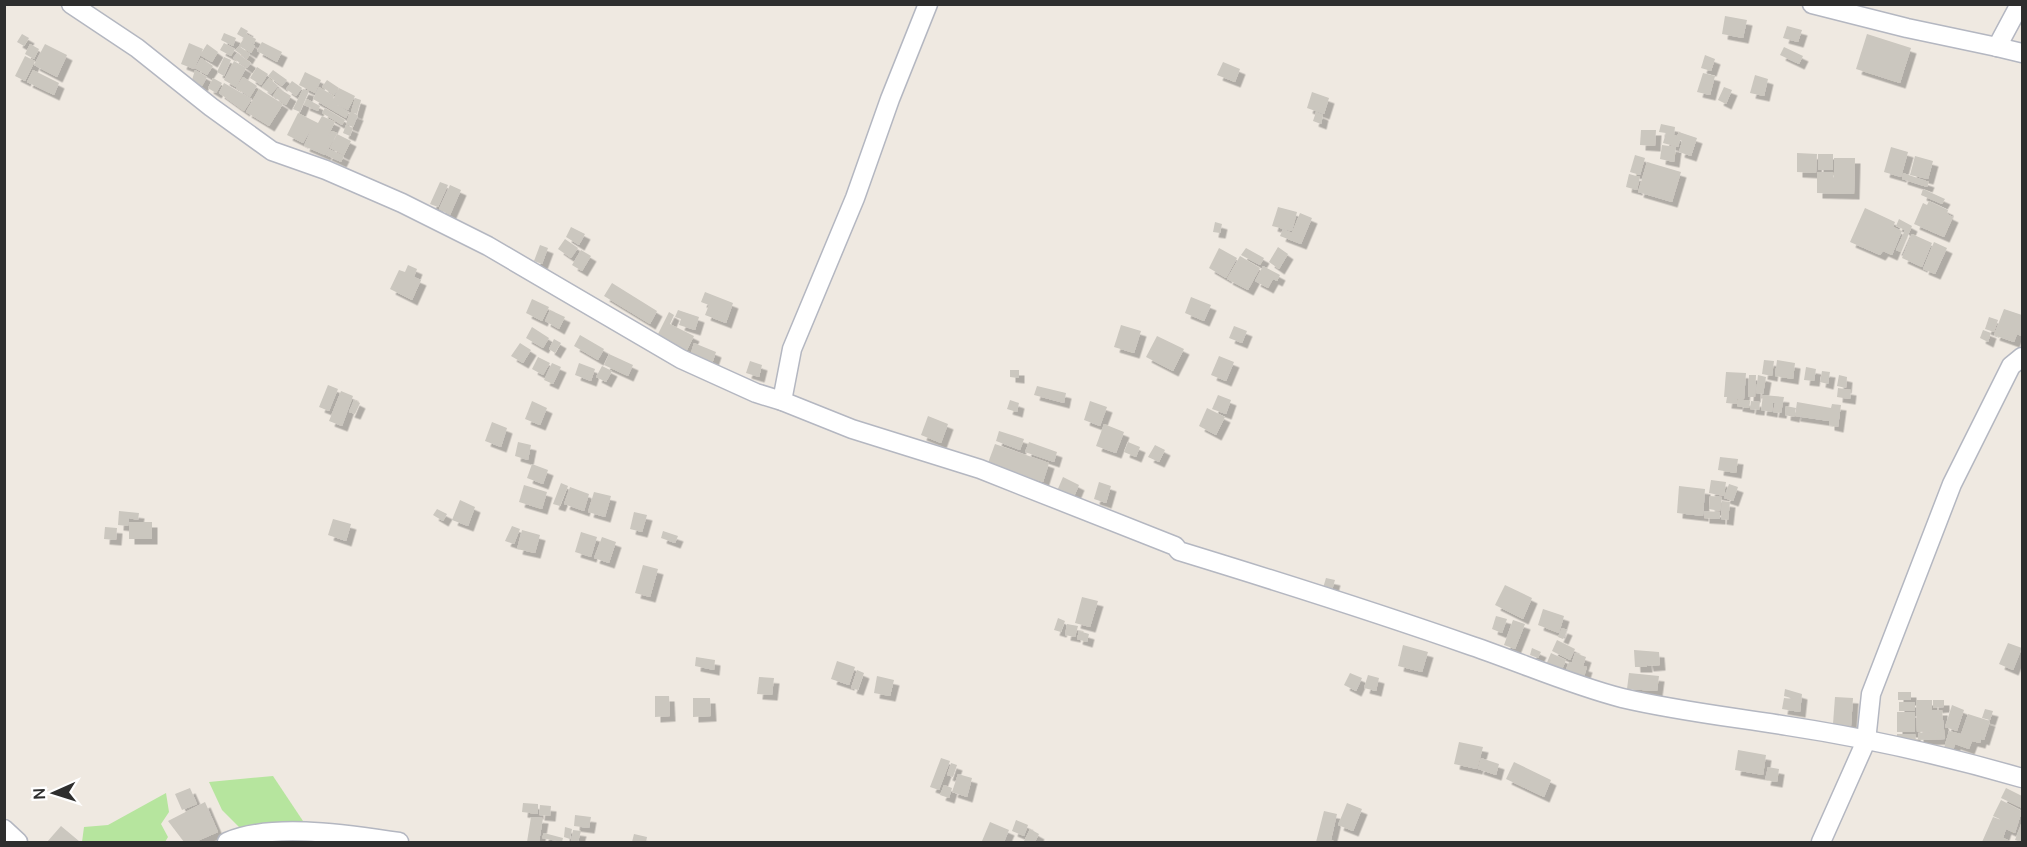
<svg xmlns="http://www.w3.org/2000/svg" width="2027" height="847" viewBox="0 0 2027 847" font-family="Manrope,sans-serif">
<style>
.green{fill:#b6e59e}
.building{fill:#cbc7bf;filter:url(#shadow)}
.lines{fill:none;stroke-linecap:round;stroke-linejoin:round}
.minor-casing{stroke:#b4b7c1;stroke-width:21}
.minor{stroke:#fff;stroke-width:18}
</style>
<defs>
<filter id="shadow"><feDropShadow dx="5.5" dy="5.5" stdDeviation="0" flood-color="#0004"/></filter>
</defs>
<rect width="100%" height="100%" fill="#efe9e1"/>
<g class="green">
<path d="M273,776L311,833L240,828L222,810L209,782Z"/>
<path d="M166,793L169,812L161,824L168,837L165,842H82L84,827L108,825Z"/>
</g>
<g class="building">
<path d="M1725,16L1747,20L1743,38L1722,34Z"/>
<path d="M1787,26L1802,30L1798,42L1783,38Z"/>
<path d="M241,27L248,31L246,34L256,39L254,44L247,40L255,46L251,53L239,46L244,38L237,34Z"/>
<path d="M224,33L236,38L233,46L221,40Z"/>
<path d="M22,34L29,38L24,46L17,42Z"/>
<path d="M1867,34L1911,48L1900,83L1856,69Z"/>
<path d="M262,42L282,52L277,62L257,51Z"/>
<path d="M189,43L203,49L194,69L181,64Z"/>
<path d="M224,43L235,49L231,56L220,50Z"/>
<path d="M30,44L39,49L34,59L25,54Z"/>
<path d="M45,44L67,55L57,77L34,65Z"/>
<path d="M207,44L218,52L212,62L200,55Z"/>
<path d="M239,46L250,54L247,59L235,50Z"/>
<path d="M1784,47L1803,56L1799,64L1780,55Z"/>
<path d="M237,53L251,63L247,68L233,58Z"/>
<path d="M1705,55L1715,59L1711,71L1701,68Z"/>
<path d="M25,56L35,61L25,81L15,76Z"/>
<path d="M224,57L231,60L224,76L217,72Z"/>
<path d="M201,58L213,66L207,75L195,68Z"/>
<path d="M234,61L246,68L236,87L224,80Z"/>
<path d="M1223,62L1240,69L1235,82L1217,75Z"/>
<path d="M257,67L268,74L261,85L250,78Z"/>
<path d="M33,70L59,83L54,95L27,82Z"/>
<path d="M195,70L207,77L202,86L192,80Z"/>
<path d="M273,70L287,80L282,86L268,76Z"/>
<path d="M305,72L321,80L315,93L303,87L305,84L303,87L299,85Z"/>
<path d="M1703,73L1715,76L1710,95L1697,92Z"/>
<path d="M1755,75L1768,79L1764,96L1750,93Z"/>
<path d="M243,77L257,86L250,97L236,88Z"/>
<path d="M213,78L222,83L216,93L208,88Z"/>
<path d="M269,78L278,86L271,94L262,87Z"/>
<path d="M327,80L339,88L334,95L322,87Z"/>
<path d="M292,81L302,88L296,96L286,89Z"/>
<path d="M224,83L252,99L244,111L219,93Z"/>
<path d="M319,87L334,96L332,102L339,88L355,96L348,110L335,104L349,112L346,118L313,99Z"/>
<path d="M1724,87L1732,90L1726,104L1718,100Z"/>
<path d="M278,88L291,96L286,105L273,96Z"/>
<path d="M259,89L283,104L269,126L246,112Z"/>
<path d="M303,89L309,91L300,112L293,109Z"/>
<path d="M1312,92L1329,98L1324,114L1307,108Z"/>
<path d="M355,98L361,100L357,114L351,112Z"/>
<path d="M307,99L320,106L318,111L304,105Z"/>
<path d="M325,108L345,120L342,125L322,113Z"/>
<path d="M350,112L358,115L353,127L346,124Z"/>
<path d="M1316,112L1323,115L1321,124L1313,121Z"/>
<path d="M298,113L318,123L322,116L335,122L328,136L332,131L337,133L325,155L304,146L312,127L303,143L287,135Z"/>
<path d="M1661,124L1675,127L1674,135L1677,136L1679,132L1697,138L1691,156L1679,152L1682,141L1680,140L1678,147L1663,143L1666,133L1659,132Z"/>
<path d="M346,125L353,128L350,136L343,133Z"/>
<path d="M1641,130H1656L1655,146L1640,145Z"/>
<path d="M337,134L351,141L344,155L330,148Z"/>
<path d="M1662,145L1676,147L1674,162L1660,159Z"/>
<path d="M1891,147L1908,152L1901,177L1884,172Z"/>
<path d="M329,149L344,156L341,162L326,155Z"/>
<path d="M1797,153L1817,154L1816,173L1797,172Z"/>
<rect x="1818" y="154" width="15" height="16"/>
<path d="M1635,155L1645,158L1640,175L1630,172Z"/>
<path d="M1915,156L1933,161L1928,179L1910,175Z"/>
<path d="M1834,158H1855L1854,194L1817,193V172H1833L1834,180Z"/>
<path d="M1647,162L1681,172L1672,202L1638,192Z"/>
<path d="M1903,173L1929,182L1927,187L1902,179Z"/>
<path d="M1629,174L1640,177L1637,190L1626,187Z"/>
<path d="M440,182L448,185L438,207L430,204Z"/>
<path d="M450,185L461,190L450,215L439,209Z"/>
<path d="M1923,189L1945,199L1942,204L1921,195Z"/>
<path d="M1929,201L1948,210L1947,214L1953,217L1944,237L1914,224L1923,203L1927,205Z"/>
<path d="M1278,207L1297,212L1292,231L1272,226Z"/>
<path d="M1865,208L1895,222L1893,227L1902,231L1892,255L1883,251L1880,255L1850,242Z"/>
<path d="M1300,213L1312,218L1301,244L1280,236L1283,229L1292,233Z"/>
<path d="M1899,219L1912,226L1901,252L1896,250L1905,230L1896,226Z"/>
<path d="M1215,222L1222,224L1220,233L1213,232Z"/>
<path d="M571,227L585,234L579,245L566,237Z"/>
<path d="M1912,234L1932,243L1922,267L1902,258Z"/>
<path d="M565,239L578,248L571,258L558,249Z"/>
<path d="M1934,242L1947,248L1935,274L1923,269Z"/>
<path d="M540,245L548,248L542,264L534,261Z"/>
<path d="M1278,247L1288,254L1279,269L1269,262Z"/>
<path d="M1219,248L1237,258L1226,278L1209,268Z"/>
<path d="M1246,248L1264,258L1260,265L1241,255Z"/>
<path d="M581,250L591,256L582,271L572,265Z"/>
<path d="M1240,256L1260,268L1248,290L1227,279Z"/>
<path d="M408,265L417,269L414,277L421,280L412,300L390,289L399,270L405,272Z"/>
<path d="M1263,266L1280,275L1277,281L1273,279L1268,288L1255,281Z"/>
<path d="M612,283L657,311L650,324L604,296Z"/>
<path d="M705,292L733,303L726,323L705,315L709,305L701,302Z"/>
<path d="M1191,297L1211,305L1204,321L1185,313Z"/>
<path d="M532,299L549,307L542,321L526,313Z"/>
<path d="M2004,309L2022,315V332L2021,336L2017,334L2014,342L1994,335Z"/>
<path d="M550,310L565,317L559,329L545,321Z"/>
<path d="M678,310L699,317L695,330L679,325L681,319L675,317Z"/>
<path d="M669,312L674,315L670,324L694,336L686,352L656,338Z"/>
<path d="M1989,317L1998,320L1994,332L1985,329Z"/>
<path d="M1121,325L1141,331L1134,353L1114,347Z"/>
<path d="M1234,326L1247,331L1242,343L1229,338Z"/>
<path d="M532,327L549,338L543,348L526,338Z"/>
<path d="M1983,330L1991,333L1988,342L1980,338Z"/>
<path d="M580,335L604,349L598,360L574,346Z"/>
<path d="M1157,336L1184,349L1173,371L1146,357Z"/>
<path d="M554,339L561,343L555,353L549,349Z"/>
<path d="M520,343L531,350L523,363L511,356Z"/>
<path d="M694,343L716,352L712,364L690,356Z"/>
<path d="M609,354L633,365L628,376L604,365Z"/>
<path d="M1219,356L1234,362L1226,381L1211,375Z"/>
<path d="M538,357L550,363L543,375L532,369Z"/>
<path d="M1764,360L1774,361L1772,376L1762,374Z"/>
<path d="M1777,360L1795,363L1793,379L1775,376Z"/>
<path d="M750,361L762,365L759,377L746,373Z"/>
<path d="M552,363L561,367L553,384L544,380Z"/>
<path d="M579,363L595,369L591,381L575,375Z"/>
<path d="M602,366L612,371L606,382L596,377Z"/>
<path d="M1806,367L1816,369L1814,381L1804,380Z"/>
<path d="M1010,370H1019V378L1010,377Z"/>
<path d="M1822,371L1830,372L1828,384L1820,382Z"/>
<path d="M1726,372L1746,373L1744,399L1734,398L1737,399V404L1726,403L1727,397H1724Z"/>
<path d="M1749,375H1756L1755,397H1748Z"/>
<path d="M1758,375L1766,377L1763,394L1756,393Z"/>
<path d="M1839,375L1847,377L1846,388L1837,386Z"/>
<path d="M328,385L338,389L329,411L319,407Z"/>
<path d="M1037,386L1066,393L1064,403L1034,395Z"/>
<path d="M1838,388L1851,390L1850,399L1837,397Z"/>
<path d="M341,391L353,396L342,426L329,421Z"/>
<path d="M1218,395L1231,400L1226,414L1212,409Z"/>
<path d="M1763,395L1784,397L1781,413L1773,412L1775,403H1773L1772,412L1761,410Z"/>
<path d="M1738,399L1750,401L1749,408L1737,406Z"/>
<path d="M354,400L360,403L355,414L349,412Z"/>
<path d="M1010,400L1019,403L1017,412L1007,409Z"/>
<path d="M532,401L547,408L540,425L525,419Z"/>
<path d="M1090,401L1107,407L1100,426L1084,420Z"/>
<path d="M1751,401L1760,402L1759,410L1750,409Z"/>
<path d="M1797,402L1831,408L1832,404L1841,405L1838,427L1829,425V421L1795,416Z"/>
<path d="M1786,406L1796,408L1794,417L1785,415Z"/>
<path d="M1207,408L1225,417L1216,435L1199,426Z"/>
<path d="M928,416L948,424L941,443L921,435Z"/>
<path d="M492,422L507,428L501,447L485,441Z"/>
<path d="M1104,424L1124,432L1116,453L1096,446Z"/>
<path d="M999,431L1024,439L1020,450L996,441Z"/>
<path d="M518,442L531,445L528,460L515,456Z"/>
<path d="M1029,442L1057,452L1054,462L1025,452Z"/>
<path d="M1128,442L1140,447L1136,457L1124,452Z"/>
<path d="M995,444L1049,463L1043,482L988,463Z"/>
<path d="M1155,445L1165,450L1159,462L1148,457Z"/>
<path d="M1720,457L1738,459L1736,473L1718,470Z"/>
<path d="M532,464L548,470L543,484L527,478Z"/>
<path d="M1063,477L1079,485L1073,499L1057,491Z"/>
<path d="M1711,480L1726,482L1724,496L1709,493Z"/>
<path d="M1099,482L1111,486L1106,503L1094,499Z"/>
<path d="M561,483L568,486L560,506L553,504Z"/>
<path d="M1729,484L1738,487L1733,501L1724,498Z"/>
<path d="M524,485L547,492L542,509L519,502Z"/>
<path d="M1679,486L1705,489L1703,516L1677,513Z"/>
<path d="M570,487L589,494L584,511L564,504Z"/>
<path d="M594,492L611,496L605,517L588,512Z"/>
<path d="M1710,496L1722,497L1720,511L1709,509Z"/>
<path d="M460,500L475,507L468,526L452,520Z"/>
<path d="M1722,501L1730,502L1728,520L1721,519Z"/>
<path d="M437,509L447,514L443,521L433,515Z"/>
<path d="M119,511L139,513L138,520L129,518L128,526L118,525Z"/>
<path d="M1704,511L1720,512V519L1704,518Z"/>
<path d="M634,512L647,515L642,532L630,529Z"/>
<path d="M333,519L351,524L346,541L328,535Z"/>
<rect x="129" y="522" width="23" height="17"/>
<path d="M512,526L520,529L514,544L505,541Z"/>
<path d="M105,527L117,528L116,540L104,539Z"/>
<path d="M522,530L540,535L535,553L517,549Z"/>
<path d="M663,531L678,536L675,543L661,538Z"/>
<path d="M581,532L597,537L591,557L575,552Z"/>
<path d="M602,537L616,542L609,563L594,558Z"/>
<path d="M643,565L658,569L650,597L635,593Z"/>
<path d="M1326,578L1335,580L1332,590L1323,588Z"/>
<path d="M1505,585L1532,598L1523,619L1495,605Z"/>
<path d="M1082,597L1098,601L1090,627L1075,623Z"/>
<path d="M1543,609L1564,616L1559,633L1538,625Z"/>
<path d="M1496,616L1507,619L1502,633L1492,629Z"/>
<path d="M1058,618L1065,621L1061,632L1054,630Z"/>
<path d="M1513,620L1525,624L1515,649L1504,645Z"/>
<path d="M1067,624L1078,626L1075,637L1065,635Z"/>
<path d="M1562,628L1567,630L1563,639L1558,637Z"/>
<path d="M1079,631L1089,634L1087,642L1077,639Z"/>
<path d="M1557,640L1575,649L1570,660L1552,651Z"/>
<path d="M2008,643L2022,648L2013,670L1999,664Z"/>
<path d="M1403,645L1428,652L1422,672L1398,666Z"/>
<path d="M1532,648L1541,652L1538,658L1530,655Z"/>
<path d="M1634,650L1659,652L1660,665L1648,666L1646,657L1647,667H1635Z"/>
<path d="M1551,653L1566,660L1561,672L1546,665Z"/>
<path d="M1575,653L1586,657L1583,666L1587,667L1583,680L1564,674L1569,662H1572Z"/>
<path d="M696,657L715,660L714,670L695,666Z"/>
<path d="M837,661L855,667L849,685L831,679Z"/>
<path d="M857,670L864,673L858,690L851,688Z"/>
<path d="M1350,673L1362,678L1356,691L1344,685Z"/>
<path d="M1629,673L1659,676L1657,691L1627,689Z"/>
<path d="M1368,675L1379,678L1376,691L1364,688Z"/>
<path d="M877,676L894,680L890,696L874,693Z"/>
<path d="M759,677L774,678L772,695L757,694Z"/>
<path d="M1785,689L1802,694L1800,712L1782,709L1784,698L1794,699L1784,696Z"/>
<rect x="1898" y="692" width="13" height="8"/>
<path d="M655,696H669L670,716L655,717Z"/>
<path d="M1835,697L1853,698L1851,726L1833,724Z"/>
<path d="M693,698H710L711,716L693,717Z"/>
<path d="M1916,700H1932V710H1942L1945,739L1918,740V733L1941,731L1917,732Z"/>
<path d="M1933,700H1944V707L1933,708Z"/>
<rect x="1899" y="702" width="16" height="9"/>
<path d="M1952,705L1964,710L1957,731L1945,727Z"/>
<path d="M1985,709L1993,711L1990,720L1982,718Z"/>
<rect x="1897" y="712" width="18" height="20"/>
<path d="M1968,714L1990,721L1984,740L1981,739L1980,743L1972,741L1969,749L1955,744L1953,751L1944,748L1949,731L1961,734Z"/>
<path d="M1897,734H1915L1916,740L1897,741Z"/>
<path d="M1459,742L1483,747L1477,769L1454,764Z"/>
<path d="M1738,750L1766,755L1763,775L1735,770Z"/>
<path d="M941,758L950,761L939,790L930,787Z"/>
<path d="M1481,758L1499,764L1496,775L1478,769Z"/>
<path d="M1514,762L1551,780L1544,797L1506,779Z"/>
<path d="M951,763L957,765L953,777L947,775Z"/>
<path d="M1768,767L1779,769L1777,782L1765,780Z"/>
<path d="M958,774L972,778L967,797L952,792Z"/>
<path d="M944,785L952,788L949,798L940,795Z"/>
<path d="M190,788L197,804L182,810L175,794Z"/>
<path d="M2006,788L2022,796V808L2001,798Z"/>
<path d="M2001,800L2022,811L2015,833L2006,829L2003,838L2013,842H1982L1993,817L2004,821L1993,816Z"/>
<path d="M205,802L218,832L195,842H184L168,821Z"/>
<path d="M523,803L538,804V814L522,812Z"/>
<path d="M1347,803L1362,809L1353,831L1338,825Z"/>
<path d="M540,805L551,806L550,816L539,815Z"/>
<path d="M1324,811L1337,814L1331,840L1336,842H1316Z"/>
<path d="M575,815L591,817L589,828L574,826Z"/>
<path d="M531,817L543,818L539,842H527Z"/>
<path d="M1016,820L1028,825L1024,836L1012,831Z"/>
<path d="M990,822L1009,830L1004,842L982,841Z"/>
<path d="M2022,822V842H2021L2015,840Z"/>
<path d="M61,826L80,842H47Z"/>
<path d="M565,827L572,829L570,839L564,837Z"/>
<path d="M1030,829L1039,834L1035,842L1024,841Z"/>
<path d="M573,830L581,831L578,842H571Z"/>
<path d="M544,833L563,838L562,842L542,838Z"/>
<path d="M634,834L647,837L646,842H632Z"/>
</g>
<g class="lines">
<defs>
<g id="minor">
<path d="M71,4L137,48L211,107L272,151L326,170L402,203L488,246L681,359L756,393L782,401L852,429L980,469L1175,546L1179,551C1277,581 1375,612 1472,646C1522,663 1571,685 1622,698C1677,711 1732,717 1788,726C1867,738 1946,756 2022,778"/>
<path d="M1812,4L1907,28L1997,47"/>
<path d="M2020,4L1997,47L2022,53"/>
<path d="M782,401L792,349L855,198L890,99L928,4"/>
<path d="M4,829L18,842"/>
<path d="M227,842C273,822 350,835 399,842"/>
<path d="M1821,842L1866,741L1871,694L1952,484L2011,366L2022,357"/>
</g>
</defs>
<use href="#minor" class="minor-casing"/>
<use href="#minor" class="minor"/>
</g>
<rect width="2027" height="847" fill="none" stroke="#2e2e2e" stroke-width="12"/>
<g transform="translate(54 793) rotate(267)" stroke="#ffffff" stroke-width="4.5" paint-order="stroke">
<path d="M0-4.5L10 22L0 15L-10 22Z" fill="#2e2e2e"/>
<text y="-9" font-size="16" font-weight="bold" text-anchor="middle" fill="#2e2e2e">N</text>
</g>
</svg>
